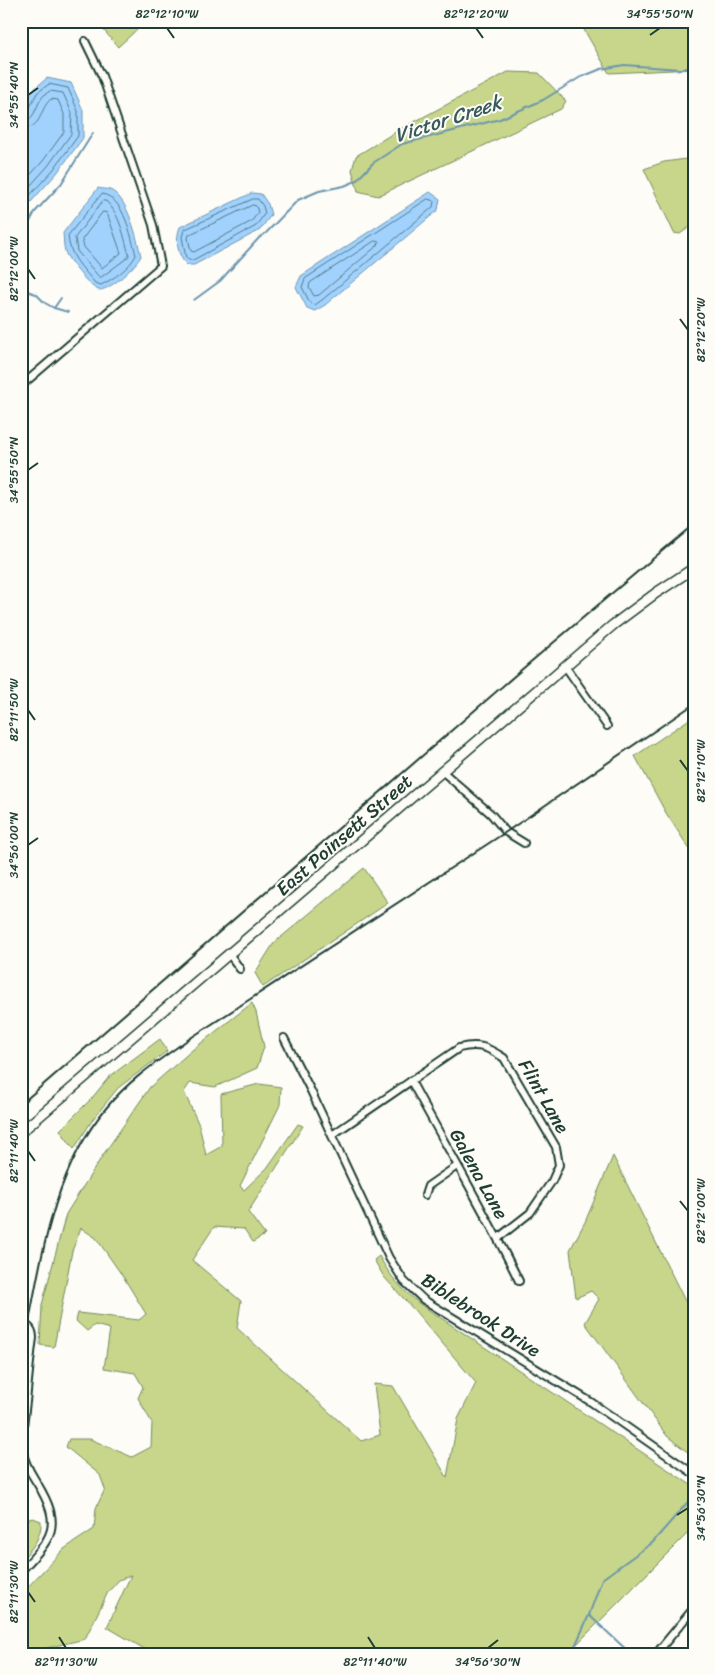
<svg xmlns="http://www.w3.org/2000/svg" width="715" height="1675" viewBox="0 0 715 1675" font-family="Sriracha,sans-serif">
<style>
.green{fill:#c7d68a;stroke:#738a5f}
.water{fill:#a1d2fe;stroke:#6d96ad}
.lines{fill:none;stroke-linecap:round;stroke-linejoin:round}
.shore{stroke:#537985;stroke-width:1}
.stream{stroke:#6d96ad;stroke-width:2}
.street-casing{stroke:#1f3d34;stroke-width:10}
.secondary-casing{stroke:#1f3d34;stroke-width:12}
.street{stroke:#fdfcf7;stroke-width:6}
.secondary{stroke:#fdfcf7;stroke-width:9}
.rail{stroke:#1f3d34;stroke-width:2}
.ticks{fill:none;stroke:#1f3d34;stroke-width:2}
.labels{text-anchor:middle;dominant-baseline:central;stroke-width:4;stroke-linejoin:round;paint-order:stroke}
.street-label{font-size:19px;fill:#1f3d34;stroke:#fdfcf7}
.water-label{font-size:20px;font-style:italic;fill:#395b5c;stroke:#fdfcf7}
.neatline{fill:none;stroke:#1f3d34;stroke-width:2}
.ticks-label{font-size:12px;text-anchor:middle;fill:#1f3d34}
</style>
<rect width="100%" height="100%" fill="#fdfcf7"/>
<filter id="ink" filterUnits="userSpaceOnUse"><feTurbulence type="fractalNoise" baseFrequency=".02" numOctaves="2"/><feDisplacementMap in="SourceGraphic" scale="10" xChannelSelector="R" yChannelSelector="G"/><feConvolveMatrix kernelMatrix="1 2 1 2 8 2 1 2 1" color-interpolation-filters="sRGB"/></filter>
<g filter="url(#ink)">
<g class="green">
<path d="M96,21H146L118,47Z"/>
<path d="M579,21H694V69L609,73Z"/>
<path d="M508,72L539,73L566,101L561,109L378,196L358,191L352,170L356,156L397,131Z"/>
<path d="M686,159L694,168V224L680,234L674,233L644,169L664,162Z"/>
<path d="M694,716V856L666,813L635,756Z"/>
<path d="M364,868L388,903L263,987L255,973L274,943Z"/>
<path d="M252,1003L256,1012L264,1047L257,1068L215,1087L190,1083L184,1092L199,1125L206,1155L222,1146L221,1094L259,1084L281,1087L280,1105L240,1186L244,1190L267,1168L298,1124L303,1126L248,1212L265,1235L253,1242L244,1229L214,1227L192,1260L241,1301L237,1328L361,1441L380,1435L374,1384L393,1386L447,1477L458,1419L476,1383L415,1311L384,1277L374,1260L379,1256C390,1276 402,1290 420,1304L694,1487V1527L567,1654H153L107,1627L131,1575L119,1580L108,1592L85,1639L21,1654V1594L64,1549L94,1529L96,1508L105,1489L100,1475L66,1447L69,1439H90L132,1457L151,1447L152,1423L138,1398L143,1387L135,1373L104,1368L110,1329L95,1325L87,1331L76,1321L78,1313L139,1320L146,1314L124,1278L96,1238L81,1228L72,1251L54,1347L40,1345L42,1305L66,1214L103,1155L150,1087L191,1051Z"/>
<path d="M160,1039L167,1051L118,1088L93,1119L74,1149L60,1130L92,1098L109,1077Z"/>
<path d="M613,1156L694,1319V1457L667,1436L585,1323L599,1299L591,1291L576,1298L570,1250L585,1222Z"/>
<path d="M33,1518L41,1521C42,1537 32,1549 21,1560V1521Z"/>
</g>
<g class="water">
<path d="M47,78L71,83L83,110V138L57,173L21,213V114L33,90Z"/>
<path d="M98,188C102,189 107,189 110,190C128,197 137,239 141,256C136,266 111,290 99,290C91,289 72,264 67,256C63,249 64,241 63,233Z"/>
<path d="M430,192L440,199L438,210L325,305L315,311L307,308L296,287L301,276Z"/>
<path d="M252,193L261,194L268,204L271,215L260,230L194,265H187C177,256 175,239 180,227Z"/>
</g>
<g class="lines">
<g class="shore">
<path d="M21,115L27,113L37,93L49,84L68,88L78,111V136L53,170L21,205"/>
<path d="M21,122C35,121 35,108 41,99C43,95 47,93 50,91L63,93L72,113L71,134L48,166L21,196"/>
<path d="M21,129C44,128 38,110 51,99L58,100L64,114V132L43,161L21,185"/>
<path d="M102,194C124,197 131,237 136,255C130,268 113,279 101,285L95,283C83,268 69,256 68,236Z"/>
<path d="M253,199H258L263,206L265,213L256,226L193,260H189L186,258L182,237L184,230Z"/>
<path d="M428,199L434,201L433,207L322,300L315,305L310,303L302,287L305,279Z"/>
<path d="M103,201H106C120,214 124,237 129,255L127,258L100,278L77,251L75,238Z"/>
<path d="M253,205L256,206L258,212L252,221L194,252L191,251L188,238L189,235Z"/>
<path d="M103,212L107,213L121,253L102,268L84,247L82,240Z"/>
<path d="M375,241L379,242L378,245L319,295L314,296L309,287L310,283Z"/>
</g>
<g class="stream">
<path d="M21,238L35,212L61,184L93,133"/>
<path d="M21,289L36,294L45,303L54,308L68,312"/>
<path d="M194,300L220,281L259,238L266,233L298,200L319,191L344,186L356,181L373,163L402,144L500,119L543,100L579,78L601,69L624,65L680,69L694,67"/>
<path d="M54,308L61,298"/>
<path d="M589,1615L631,1654"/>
<path d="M569,1654L576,1644L589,1615L602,1579L652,1543L694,1495"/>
</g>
<defs>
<g id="street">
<path d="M21,386L161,266L153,225L102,76L85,41"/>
<path d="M565,666L607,726"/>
<path d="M442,771L491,814L506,832L524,843"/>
<path d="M230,955L240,969"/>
<path d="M284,1038L311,1091L389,1258L404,1281L424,1300L591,1402L694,1474"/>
<path d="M411,1081C447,1148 486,1213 519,1281"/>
<path d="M332,1135L459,1048C479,1043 487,1047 504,1058L556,1147L559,1165L552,1181L530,1213L498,1238"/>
<path d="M425,1195L428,1186L457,1166"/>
<path d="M21,1323C29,1325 33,1330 33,1338C30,1359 28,1381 26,1402C24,1418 21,1436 23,1452C24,1463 31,1473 37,1483C63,1526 53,1537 21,1571"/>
<path d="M656,1654L694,1608"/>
</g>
<path id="secondary" d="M21,1132L613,625L656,593L694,568"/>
</defs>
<use href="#street" class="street-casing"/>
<use href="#secondary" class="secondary-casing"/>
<use href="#street" class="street"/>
<use href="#secondary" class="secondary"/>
<g class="rail">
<path d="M21,1104L527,665L694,524"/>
<path d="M21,1362C40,1274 47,1178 107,1107C129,1080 158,1061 186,1041L506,832L694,704"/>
</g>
</g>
</g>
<path class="ticks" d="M167,28L174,38M476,28L483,38M650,35L660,28M28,95L38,88M28,269L35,279M680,319L688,330M28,470L38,463M28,710L35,720M680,760L688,771M28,845L38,838M28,1151L35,1161M680,1201L688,1211M677,1515L688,1508M28,1592L35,1602M59,1637L66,1648M368,1637L375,1648M488,1648L498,1640"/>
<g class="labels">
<g class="street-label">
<text transform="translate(344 835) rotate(-41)">East Poinsett Street</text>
<text transform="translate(544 1096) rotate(60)">Flint Lane</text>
<text transform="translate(479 1174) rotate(61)">Galena Lane</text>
<text transform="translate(481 1315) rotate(33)">Biblebrook Drive</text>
</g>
<g class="water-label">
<text transform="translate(448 119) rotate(-18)">Victor Creek</text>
</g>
</g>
<rect width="715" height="1675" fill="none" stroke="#fdfcf7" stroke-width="55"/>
<rect x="28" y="28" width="660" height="1620" class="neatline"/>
<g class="ticks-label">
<text x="167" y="18">82°12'10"W</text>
<text x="476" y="18">82°12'20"W</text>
<text x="660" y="18">34°55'50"N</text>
<text transform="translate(14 95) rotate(-90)" y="4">34°55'40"N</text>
<text transform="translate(14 269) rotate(-90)" y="4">82°12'00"W</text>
<text transform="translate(701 330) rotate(-90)" y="4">82°12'20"W</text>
<text transform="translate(14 470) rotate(-90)" y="4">34°55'50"N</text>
<text transform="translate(14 710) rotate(-90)" y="4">82°11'50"W</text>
<text transform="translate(701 771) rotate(-90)" y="4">82°12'10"W</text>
<text transform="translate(14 845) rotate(-90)" y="4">34°56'00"N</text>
<text transform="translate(14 1151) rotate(-90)" y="4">82°11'40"W</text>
<text transform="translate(701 1211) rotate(-90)" y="4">82°12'00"W</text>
<text transform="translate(701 1508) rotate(-90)" y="4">34°56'30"N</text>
<text transform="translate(14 1592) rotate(-90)" y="4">82°11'30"W</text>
<text x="66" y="1666">82°11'30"W</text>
<text x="375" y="1666">82°11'40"W</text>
<text x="488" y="1666">34°56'30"N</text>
</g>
</svg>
